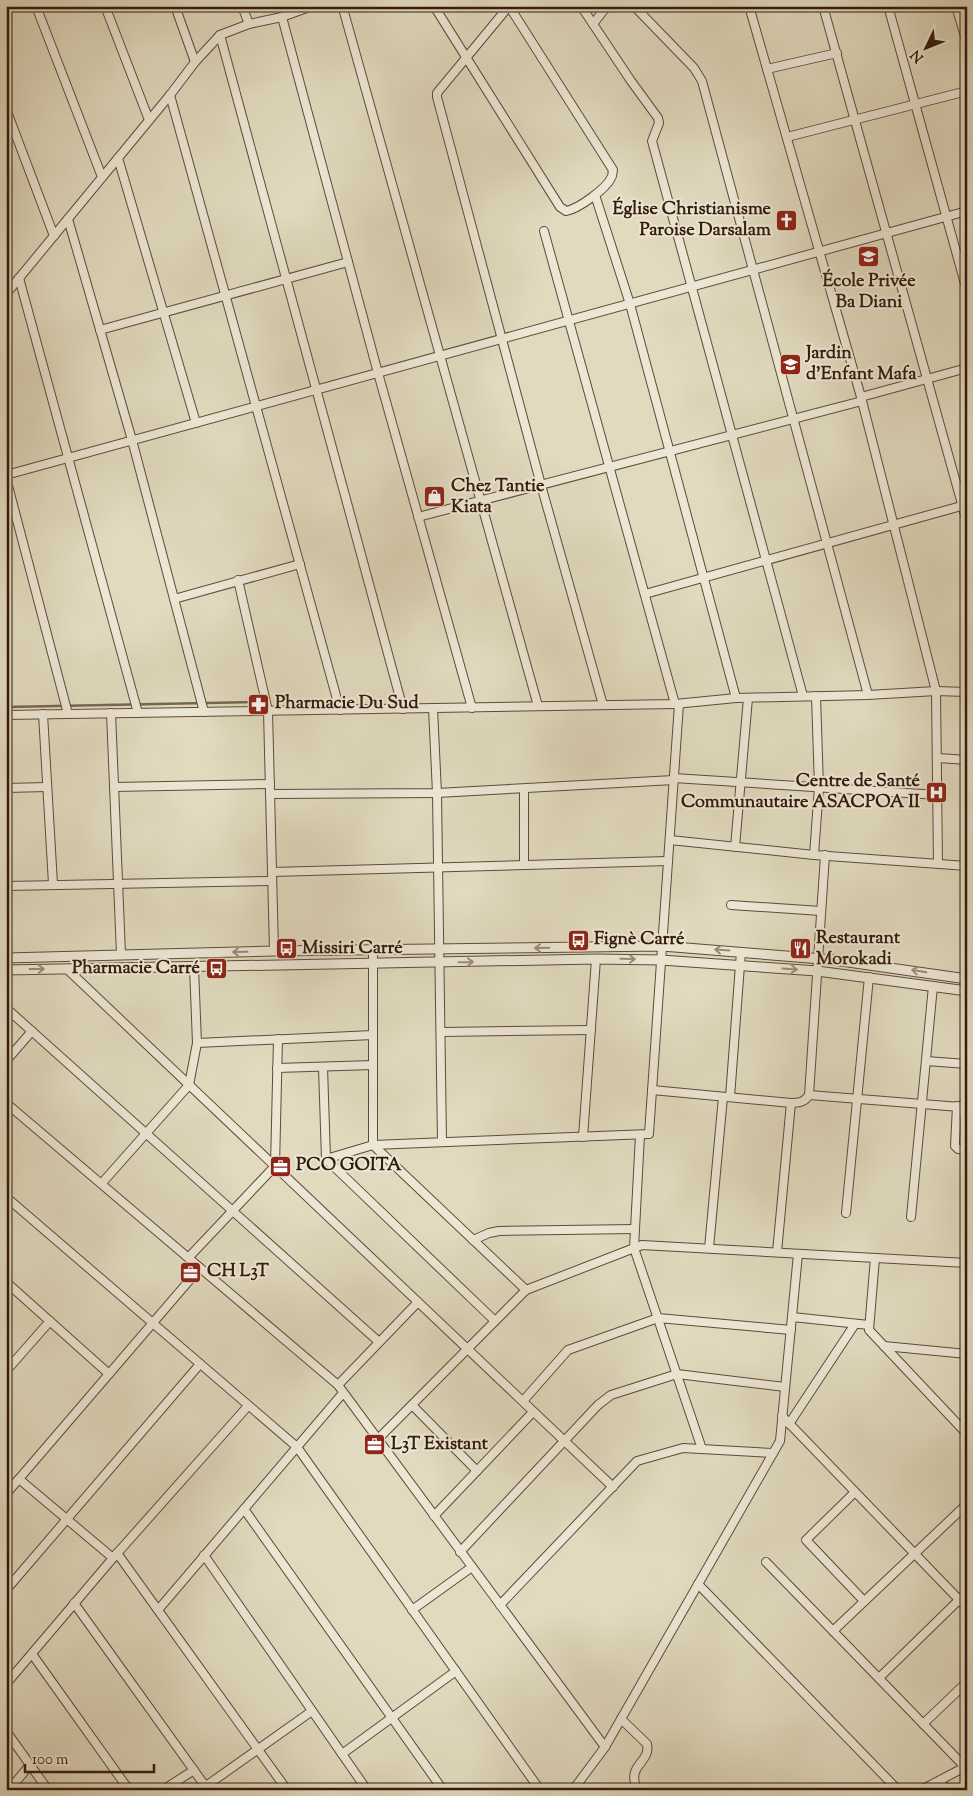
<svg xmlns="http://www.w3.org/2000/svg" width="973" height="1796" viewBox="0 0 973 1796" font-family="'Sorts Mill Goudy',serif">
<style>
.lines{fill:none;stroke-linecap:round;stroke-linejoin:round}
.stream{stroke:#786653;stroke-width:2.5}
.minor-casing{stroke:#5f4a39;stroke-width:10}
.tertiary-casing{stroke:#5f4a39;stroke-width:11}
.minor{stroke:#ece7d5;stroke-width:8}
.tertiary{stroke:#ece7d5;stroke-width:9}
.oneway{stroke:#998b7b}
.labels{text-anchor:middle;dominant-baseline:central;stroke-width:4;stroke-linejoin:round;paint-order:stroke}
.poi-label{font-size:18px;font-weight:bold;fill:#341a0c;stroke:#ece7d5;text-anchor:start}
</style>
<rect width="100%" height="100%" fill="#e1dabf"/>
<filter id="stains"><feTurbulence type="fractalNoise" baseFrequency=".004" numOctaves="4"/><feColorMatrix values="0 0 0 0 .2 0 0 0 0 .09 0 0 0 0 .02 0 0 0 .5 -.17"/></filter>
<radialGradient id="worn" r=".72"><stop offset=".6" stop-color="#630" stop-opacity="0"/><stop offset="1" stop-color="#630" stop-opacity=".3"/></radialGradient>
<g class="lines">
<path class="stream" d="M6,707L262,702"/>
<defs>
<g id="minor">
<path d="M36,6L102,177"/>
<path d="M105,6L149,120"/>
<path d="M175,6L195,62"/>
<path d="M242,6L249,24"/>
<path d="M434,6L560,207L566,211C578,209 606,189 611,178C613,176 612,173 613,170L509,6"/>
<path d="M509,6L437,93V97L541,485L603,705"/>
<path d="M581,6L631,81L658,118L659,123L652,141L803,696"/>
<path d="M634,6L694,68L702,81L868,695"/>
<path d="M749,6L861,397L936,691L938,864"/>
<path d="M823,6L967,522"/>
<path d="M888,6L967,291"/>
<path d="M956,6L967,43"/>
<path d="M344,12L538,706"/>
<path d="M282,17L378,373L472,708"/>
<path d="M593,24L607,6"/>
<path d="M220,35L403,709"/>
<path d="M767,69L837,53"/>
<path d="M170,95L340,710"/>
<path d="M6,109L54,236"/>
<path d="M787,137L967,91"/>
<path d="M118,158L196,423"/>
<path d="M595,195L630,304L736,698"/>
<path d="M68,219L132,440L204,712"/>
<path d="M544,231L675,704"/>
<path d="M19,278L138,713"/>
<path d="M6,294L170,95L195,62L220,35L249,24L282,17L312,6"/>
<path d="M100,330L348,262"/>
<path d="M861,397L967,368"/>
<path d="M6,475L967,211"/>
<path d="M6,478L68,714"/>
<path d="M418,517L862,401"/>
<path d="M238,580L268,711L274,951"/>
<path d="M645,594L965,505"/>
<path d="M174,599L300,564"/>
<path d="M433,708L437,793L442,1142"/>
<path d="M111,713L121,954"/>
<path d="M43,714L53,884"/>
<path d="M6,715L675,704L736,698L868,695L936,691L967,692"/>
<path d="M938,758L967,760"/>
<path d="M674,778L938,795"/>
<path d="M114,787L270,784"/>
<path d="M6,788L47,787"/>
<path d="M270,794L437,793L674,780"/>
<path d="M670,840L814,855L967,866"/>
<path d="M735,847L748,698"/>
<path d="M814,855L819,787L816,696"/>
<path d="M524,865V789"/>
<path d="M272,872L668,861"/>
<path d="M6,886L272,881"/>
<path d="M731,905L821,911"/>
<path d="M373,950V1145L526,1290"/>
<path d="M67,969L613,1487"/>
<path d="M6,1008L379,1342"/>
<path d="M441,1032L591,1030"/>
<path d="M197,1043L373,1035"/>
<path d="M6,1061L32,1031"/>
<path d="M926,1061L967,1064"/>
<path d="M323,1067L326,1159L495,1321"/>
<path d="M277,1068L373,1065"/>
<path d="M652,1090L791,1103C799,1103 805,1102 809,1095L825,855"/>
<path d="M809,1095L960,1107L967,1101"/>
<path d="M730,1097L741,952"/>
<path d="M6,1103L338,1385L605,1747"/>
<path d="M957,1106L955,1146L958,1149L967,1150"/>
<path d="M960,1107L967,1115"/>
<path d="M640,1135L634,1248L702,1449"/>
<path d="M583,1137L596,959"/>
<path d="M326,1159L373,1145L649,1134L679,704"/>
<path d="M102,1183L189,1085L197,1043L194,967"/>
<path d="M6,1197L297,1447L540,1790"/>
<path d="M846,1213L869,977"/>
<path d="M911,1217L933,986"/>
<path d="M473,1240L489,1233L499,1231L635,1229"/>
<path d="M709,1248L723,1097"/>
<path d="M777,1252L791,1103"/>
<path d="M189,1257L275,1166L278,1039"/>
<path d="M875,1258L869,1330L967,1434"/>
<path d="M6,1282L109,1374"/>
<path d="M792,1317L869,1325"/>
<path d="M884,1346L967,1354"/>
<path d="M6,1371L50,1321"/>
<path d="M338,1385L418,1302"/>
<path d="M523,1401L568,1350L658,1318L791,1330"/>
<path d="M412,1405L477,1471"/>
<path d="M782,1416L967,1608"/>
<path d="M789,1424L855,1324"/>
<path d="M377,1440L526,1290L642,1245L967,1263"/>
<path d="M19,1479L113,1558"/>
<path d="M855,1492L806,1540L864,1601"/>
<path d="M6,1494L200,1268"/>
<path d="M244,1509L443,1790"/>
<path d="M434,1516L533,1412"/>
<path d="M460,1552L598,1405L611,1395L677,1374L785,1387"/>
<path d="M117,1553L287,1790"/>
<path d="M204,1555L367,1790"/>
<path d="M766,1562L965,1767"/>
<path d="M698,1584L898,1790"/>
<path d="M6,1590L200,1364"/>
<path d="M74,1603L208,1790"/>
<path d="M500,1605L637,1461L683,1448L773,1453"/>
<path d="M158,1610L343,1393"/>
<path d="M412,1610L472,1567"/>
<path d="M833,1631L967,1504"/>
<path d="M32,1654L129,1790"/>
<path d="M879,1678L967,1592"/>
<path d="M6,1684L113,1558L248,1406"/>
<path d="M621,1719L647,1744C651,1764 626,1763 637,1790"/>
<path d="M923,1724L967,1682"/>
<path d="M6,1731L48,1790"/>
<path d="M342,1754L456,1671"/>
<path d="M939,1781L947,1790"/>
<path d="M206,1786L312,1711"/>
<path d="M9,1790L30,1765"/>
<path d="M163,1790L194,1770"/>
<path d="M573,1790L605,1747L780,1441L798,1254"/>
<path d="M921,1790L967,1766"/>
</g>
<g id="tertiary">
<path d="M6,958L274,951L662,946L834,960L967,979"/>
<path d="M6,970L596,959L661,960L817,971L967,991"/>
</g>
</defs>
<use href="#minor" class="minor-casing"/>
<use href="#tertiary" class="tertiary-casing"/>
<use href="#minor" class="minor"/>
<use href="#tertiary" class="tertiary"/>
</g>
<defs><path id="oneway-shaft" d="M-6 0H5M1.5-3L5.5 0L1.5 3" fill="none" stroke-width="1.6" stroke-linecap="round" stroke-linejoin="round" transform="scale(1.25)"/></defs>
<g class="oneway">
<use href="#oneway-shaft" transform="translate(542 948) rotate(179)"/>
<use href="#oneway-shaft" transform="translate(722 950) rotate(-176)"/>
<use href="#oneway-shaft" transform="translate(240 952) rotate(179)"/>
<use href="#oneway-shaft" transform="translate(628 959) rotate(1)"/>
<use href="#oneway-shaft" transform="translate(466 962) rotate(-1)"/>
<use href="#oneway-shaft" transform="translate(37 969)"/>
<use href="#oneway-shaft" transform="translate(790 969) rotate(4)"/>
<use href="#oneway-shaft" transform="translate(919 971) rotate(-171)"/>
</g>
<defs>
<symbol id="church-square" viewBox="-11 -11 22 22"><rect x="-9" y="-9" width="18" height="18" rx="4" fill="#8f2418" stroke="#ece7d5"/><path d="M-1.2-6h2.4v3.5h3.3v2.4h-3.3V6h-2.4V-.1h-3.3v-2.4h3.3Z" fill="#fff"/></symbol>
<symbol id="school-square" viewBox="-11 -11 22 22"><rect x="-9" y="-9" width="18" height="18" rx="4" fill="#8f2418" stroke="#ece7d5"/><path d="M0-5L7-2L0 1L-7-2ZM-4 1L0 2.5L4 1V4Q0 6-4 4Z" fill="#fff"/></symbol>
<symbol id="shop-square" viewBox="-11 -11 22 22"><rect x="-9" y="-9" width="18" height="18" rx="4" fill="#8f2418" stroke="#ece7d5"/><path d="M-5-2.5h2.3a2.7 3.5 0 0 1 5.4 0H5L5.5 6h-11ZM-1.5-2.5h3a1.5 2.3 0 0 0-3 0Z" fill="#fff"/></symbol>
<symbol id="pharmacy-square" viewBox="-11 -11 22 22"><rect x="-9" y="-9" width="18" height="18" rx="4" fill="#8f2418" stroke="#ece7d5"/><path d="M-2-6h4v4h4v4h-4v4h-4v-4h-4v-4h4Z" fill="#fff"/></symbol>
<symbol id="hospital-square" viewBox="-11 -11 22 22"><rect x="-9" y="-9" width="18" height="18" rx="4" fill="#8f2418" stroke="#ece7d5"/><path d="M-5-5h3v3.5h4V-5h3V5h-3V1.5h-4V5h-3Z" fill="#fff"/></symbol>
<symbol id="bus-square" viewBox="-11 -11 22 22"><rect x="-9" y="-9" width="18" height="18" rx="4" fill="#8f2418" stroke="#ece7d5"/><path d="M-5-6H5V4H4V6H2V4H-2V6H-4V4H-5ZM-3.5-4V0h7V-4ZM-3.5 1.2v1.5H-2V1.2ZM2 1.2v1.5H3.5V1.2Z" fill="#fff"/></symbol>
<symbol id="restaurant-square" viewBox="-11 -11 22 22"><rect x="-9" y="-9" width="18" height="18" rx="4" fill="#8f2418" stroke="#ece7d5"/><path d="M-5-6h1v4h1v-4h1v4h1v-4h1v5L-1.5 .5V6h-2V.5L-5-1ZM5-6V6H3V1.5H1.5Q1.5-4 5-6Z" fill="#fff"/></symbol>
<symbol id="office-square" viewBox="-11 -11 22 22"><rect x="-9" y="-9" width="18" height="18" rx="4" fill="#8f2418" stroke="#ece7d5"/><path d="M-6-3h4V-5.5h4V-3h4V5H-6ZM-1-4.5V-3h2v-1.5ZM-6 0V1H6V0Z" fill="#fff"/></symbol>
</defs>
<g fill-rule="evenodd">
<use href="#church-square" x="774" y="208" width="25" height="25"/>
<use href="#school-square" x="856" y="244" width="25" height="25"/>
<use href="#school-square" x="778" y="352" width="25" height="25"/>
<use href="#shop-square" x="422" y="484" width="25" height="25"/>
<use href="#pharmacy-square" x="246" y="692" width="25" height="25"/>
<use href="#hospital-square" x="924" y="780" width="25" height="25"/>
<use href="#bus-square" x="566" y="928" width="25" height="25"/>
<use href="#bus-square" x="274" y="936" width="25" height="25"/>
<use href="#restaurant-square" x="788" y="936" width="25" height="25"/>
<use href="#bus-square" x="204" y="956" width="25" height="25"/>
<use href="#office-square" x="268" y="1154" width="25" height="25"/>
<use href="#office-square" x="178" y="1260" width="25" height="25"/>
<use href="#office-square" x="362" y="1432" width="25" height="25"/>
</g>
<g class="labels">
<g class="poi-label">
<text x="771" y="210" text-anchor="end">Église Christianisme<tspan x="771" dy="21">Paroise Darsalam</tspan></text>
<text x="869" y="282" text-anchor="middle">École Privée<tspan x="869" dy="21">Ba Diani</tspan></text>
<text x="806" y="354">Jardin<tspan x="806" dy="21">d'Enfant Mafa</tspan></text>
<text x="451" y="487">Chez Tantie<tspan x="451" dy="21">Kiata</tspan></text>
<text x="275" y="704">Pharmacie Du Sud</text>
<text x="920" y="782" text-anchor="end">Centre de Santé<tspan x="920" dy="21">Communautaire ASACPOA II</tspan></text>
<text x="816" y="939">Restaurant<tspan x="816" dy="21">Morokadi</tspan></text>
<text x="594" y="940">Fignè Carré</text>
<text x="302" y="949">Missiri Carré</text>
<text x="200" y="969" text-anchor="end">Pharmacie Carré</text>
<text x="296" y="1166">PCO GOITA</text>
<text x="207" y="1272">CH L3T</text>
<text x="391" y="1445">L3T Existant</text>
</g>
</g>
<rect width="973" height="1796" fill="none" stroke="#e1dabf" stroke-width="25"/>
<rect x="8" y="8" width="958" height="1781" fill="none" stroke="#341a0c" stroke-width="2.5"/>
<rect x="12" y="12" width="948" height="1771" fill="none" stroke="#341a0c"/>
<g transform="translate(926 48) rotate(227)" stroke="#ece7d5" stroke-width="4" paint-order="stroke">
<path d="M0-4L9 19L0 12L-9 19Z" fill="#341a0c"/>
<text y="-8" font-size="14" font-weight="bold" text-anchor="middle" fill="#341a0c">N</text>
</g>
<path d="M25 1764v8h129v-8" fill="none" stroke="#341a0c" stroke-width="2.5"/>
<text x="32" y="1764" font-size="15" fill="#341a0c" stroke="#ece7d5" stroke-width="4" paint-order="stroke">100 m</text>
<rect width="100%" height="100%" filter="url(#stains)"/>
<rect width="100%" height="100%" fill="url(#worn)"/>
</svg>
